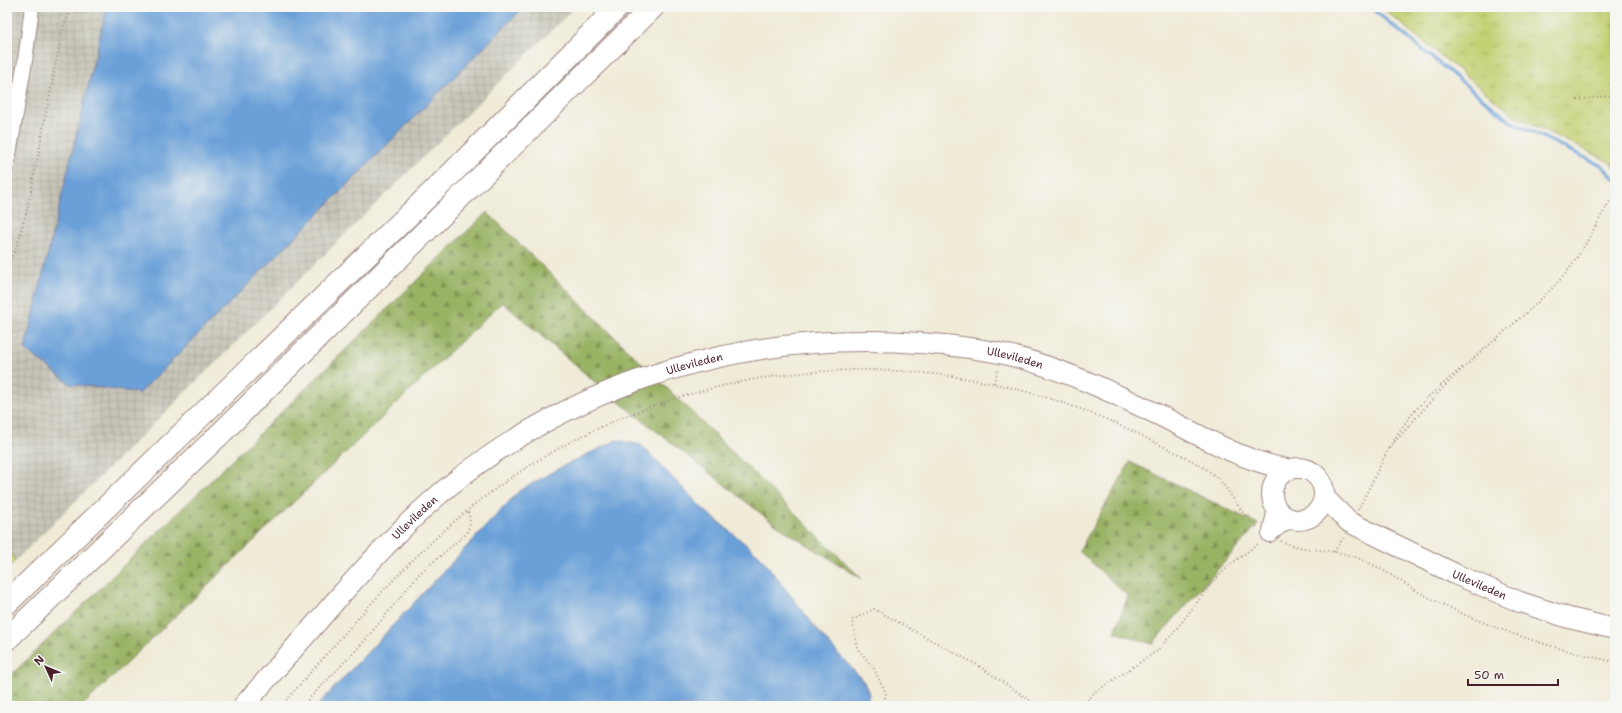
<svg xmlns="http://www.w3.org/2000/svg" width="1622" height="713" viewBox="0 0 1622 713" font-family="'Shantell Sans',sans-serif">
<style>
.industrial{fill:url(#industrial-grid)}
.grass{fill:url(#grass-tufts);stroke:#86784e}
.forest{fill:url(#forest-firs);stroke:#726848}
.water{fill:#6ba0d8;stroke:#5a6082}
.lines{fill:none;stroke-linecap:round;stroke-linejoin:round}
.stream{stroke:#6ba0d8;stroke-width:3.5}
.street-casing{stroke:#9d8581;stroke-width:16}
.secondary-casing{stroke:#9d8581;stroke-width:22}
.highway-casing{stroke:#9d8581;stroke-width:24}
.path{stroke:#9d8581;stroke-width:2;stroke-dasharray:1 3;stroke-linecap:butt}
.street{stroke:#fff;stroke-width:14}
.secondary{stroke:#fff;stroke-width:20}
.highway{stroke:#fff;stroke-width:22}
.labels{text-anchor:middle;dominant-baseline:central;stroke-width:3;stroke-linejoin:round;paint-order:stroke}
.street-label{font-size:11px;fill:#4a1f2b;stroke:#f6f6f2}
</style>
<defs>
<pattern id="industrial-grid" width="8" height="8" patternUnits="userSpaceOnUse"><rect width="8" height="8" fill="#c7c5b8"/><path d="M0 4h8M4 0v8" fill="none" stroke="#aca99e"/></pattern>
<pattern id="grass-tufts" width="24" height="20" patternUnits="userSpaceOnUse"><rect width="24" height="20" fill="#c2d072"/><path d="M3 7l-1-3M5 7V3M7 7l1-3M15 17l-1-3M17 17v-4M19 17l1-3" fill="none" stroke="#a8b263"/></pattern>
<pattern id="forest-firs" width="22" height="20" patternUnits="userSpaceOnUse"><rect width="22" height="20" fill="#99b264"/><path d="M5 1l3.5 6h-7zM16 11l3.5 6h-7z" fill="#7f9053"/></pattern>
</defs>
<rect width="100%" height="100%" fill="#f6f6f2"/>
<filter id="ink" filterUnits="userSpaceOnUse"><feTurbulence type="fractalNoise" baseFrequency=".025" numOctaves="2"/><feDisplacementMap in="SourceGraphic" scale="8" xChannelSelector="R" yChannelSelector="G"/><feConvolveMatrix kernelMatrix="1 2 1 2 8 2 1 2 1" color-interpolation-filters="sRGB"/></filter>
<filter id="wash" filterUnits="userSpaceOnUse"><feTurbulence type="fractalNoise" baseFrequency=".012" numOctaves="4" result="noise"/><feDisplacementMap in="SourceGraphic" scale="16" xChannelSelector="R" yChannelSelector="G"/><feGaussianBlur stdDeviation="0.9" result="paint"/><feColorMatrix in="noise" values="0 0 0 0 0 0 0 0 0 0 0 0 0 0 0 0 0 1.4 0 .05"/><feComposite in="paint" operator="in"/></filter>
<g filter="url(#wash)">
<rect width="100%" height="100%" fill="#f0ebd7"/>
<path class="industrial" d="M7,7H575L16,560L7,551Z"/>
<g class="grass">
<path d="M1381,7H1615V168L1610,162L1515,116Z"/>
<path d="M7,551L16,560L7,569Z"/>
</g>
<g class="forest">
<path d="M487,212L862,579L773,523L603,389L502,302L82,706H7V679Z"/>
<path d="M1130,462L1258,524L1152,644L1115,632L1128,596L1079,551Z"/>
</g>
<g class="water">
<path d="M107,7H524L140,393L70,384L25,349Z"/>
<path d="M617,440L641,445L703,509L760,556L823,637L864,682L869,694L866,706H317L519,491L561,467Z"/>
</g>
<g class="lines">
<path class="stream" d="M1370,7L1510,121L1602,166L1615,179"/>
</g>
</g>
<g filter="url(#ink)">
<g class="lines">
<defs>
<g id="street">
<path d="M7,166L25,61L32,7"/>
<path d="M1269,535L1275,508"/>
<path d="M1269,535L1291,519"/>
</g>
<g id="secondary">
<circle cx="1298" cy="494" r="26"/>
<path id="s1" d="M1324,497L1349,522L1455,574L1520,602L1569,618L1615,629"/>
<path id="s2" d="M243,706C275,670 307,634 338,598C373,559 408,520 448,487C581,379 751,330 920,343C948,345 977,348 1004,354C1060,367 1114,393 1165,418C1205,438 1243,461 1287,469"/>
</g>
<g id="highway">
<path d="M7,603L449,176L618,7"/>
<path d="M7,639L219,435L653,7"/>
</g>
</defs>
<use href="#street" class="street-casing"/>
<use href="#secondary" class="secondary-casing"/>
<use href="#highway" class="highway-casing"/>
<g class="path">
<path d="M1577,100L1615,95"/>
<path d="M7,267L16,249L28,206L63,27L72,7"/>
<path d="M994,383L998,369"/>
<path d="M1392,444C1410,410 1434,391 1463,367"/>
<path d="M1389,448C1416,419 1441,387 1471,361C1502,332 1537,307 1565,274C1585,250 1597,220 1615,194"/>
<path d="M1358,510L1389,448"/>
<path d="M1281,541C1304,552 1328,548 1352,556C1380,565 1405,586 1432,599C1490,629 1551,648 1615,662"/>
<path d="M1334,552L1343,538"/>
<path d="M281,706C349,630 414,547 498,487C688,350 943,332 1150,440C1170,450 1192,459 1210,472C1231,487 1236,511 1258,528"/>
<path d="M302,706L362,644L419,574L466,534C471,525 471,519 467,510"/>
<path d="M883,706L886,693L873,667L857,648L852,620L874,609L979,666L1038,706"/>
<path d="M1082,706L1095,692L1157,651L1175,631L1212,583L1231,564L1259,543"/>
</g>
<use href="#street" class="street"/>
<use href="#secondary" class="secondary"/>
<use href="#highway" class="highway"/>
</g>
</g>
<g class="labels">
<g class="street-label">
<text stroke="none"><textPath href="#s2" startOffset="902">Ullevileden</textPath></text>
<text stroke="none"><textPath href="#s2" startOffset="578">Ullevileden</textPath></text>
<text stroke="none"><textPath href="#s2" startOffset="255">Ullevileden</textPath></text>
<text stroke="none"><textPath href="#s1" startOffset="180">Ullevileden</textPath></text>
</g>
</g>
<rect width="1622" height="713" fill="none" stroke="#f6f6f2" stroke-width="24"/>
<g transform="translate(46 667) rotate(314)" stroke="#f6f6f2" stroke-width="3" paint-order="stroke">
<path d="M0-3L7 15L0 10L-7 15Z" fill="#4a1f2b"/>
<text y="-6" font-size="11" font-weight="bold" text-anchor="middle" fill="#4a1f2b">N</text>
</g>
<path d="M1468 679v6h90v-6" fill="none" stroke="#4a1f2b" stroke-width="2"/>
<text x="1474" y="679" font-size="12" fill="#4a1f2b" stroke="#f6f6f2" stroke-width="3" paint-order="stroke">50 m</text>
</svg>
